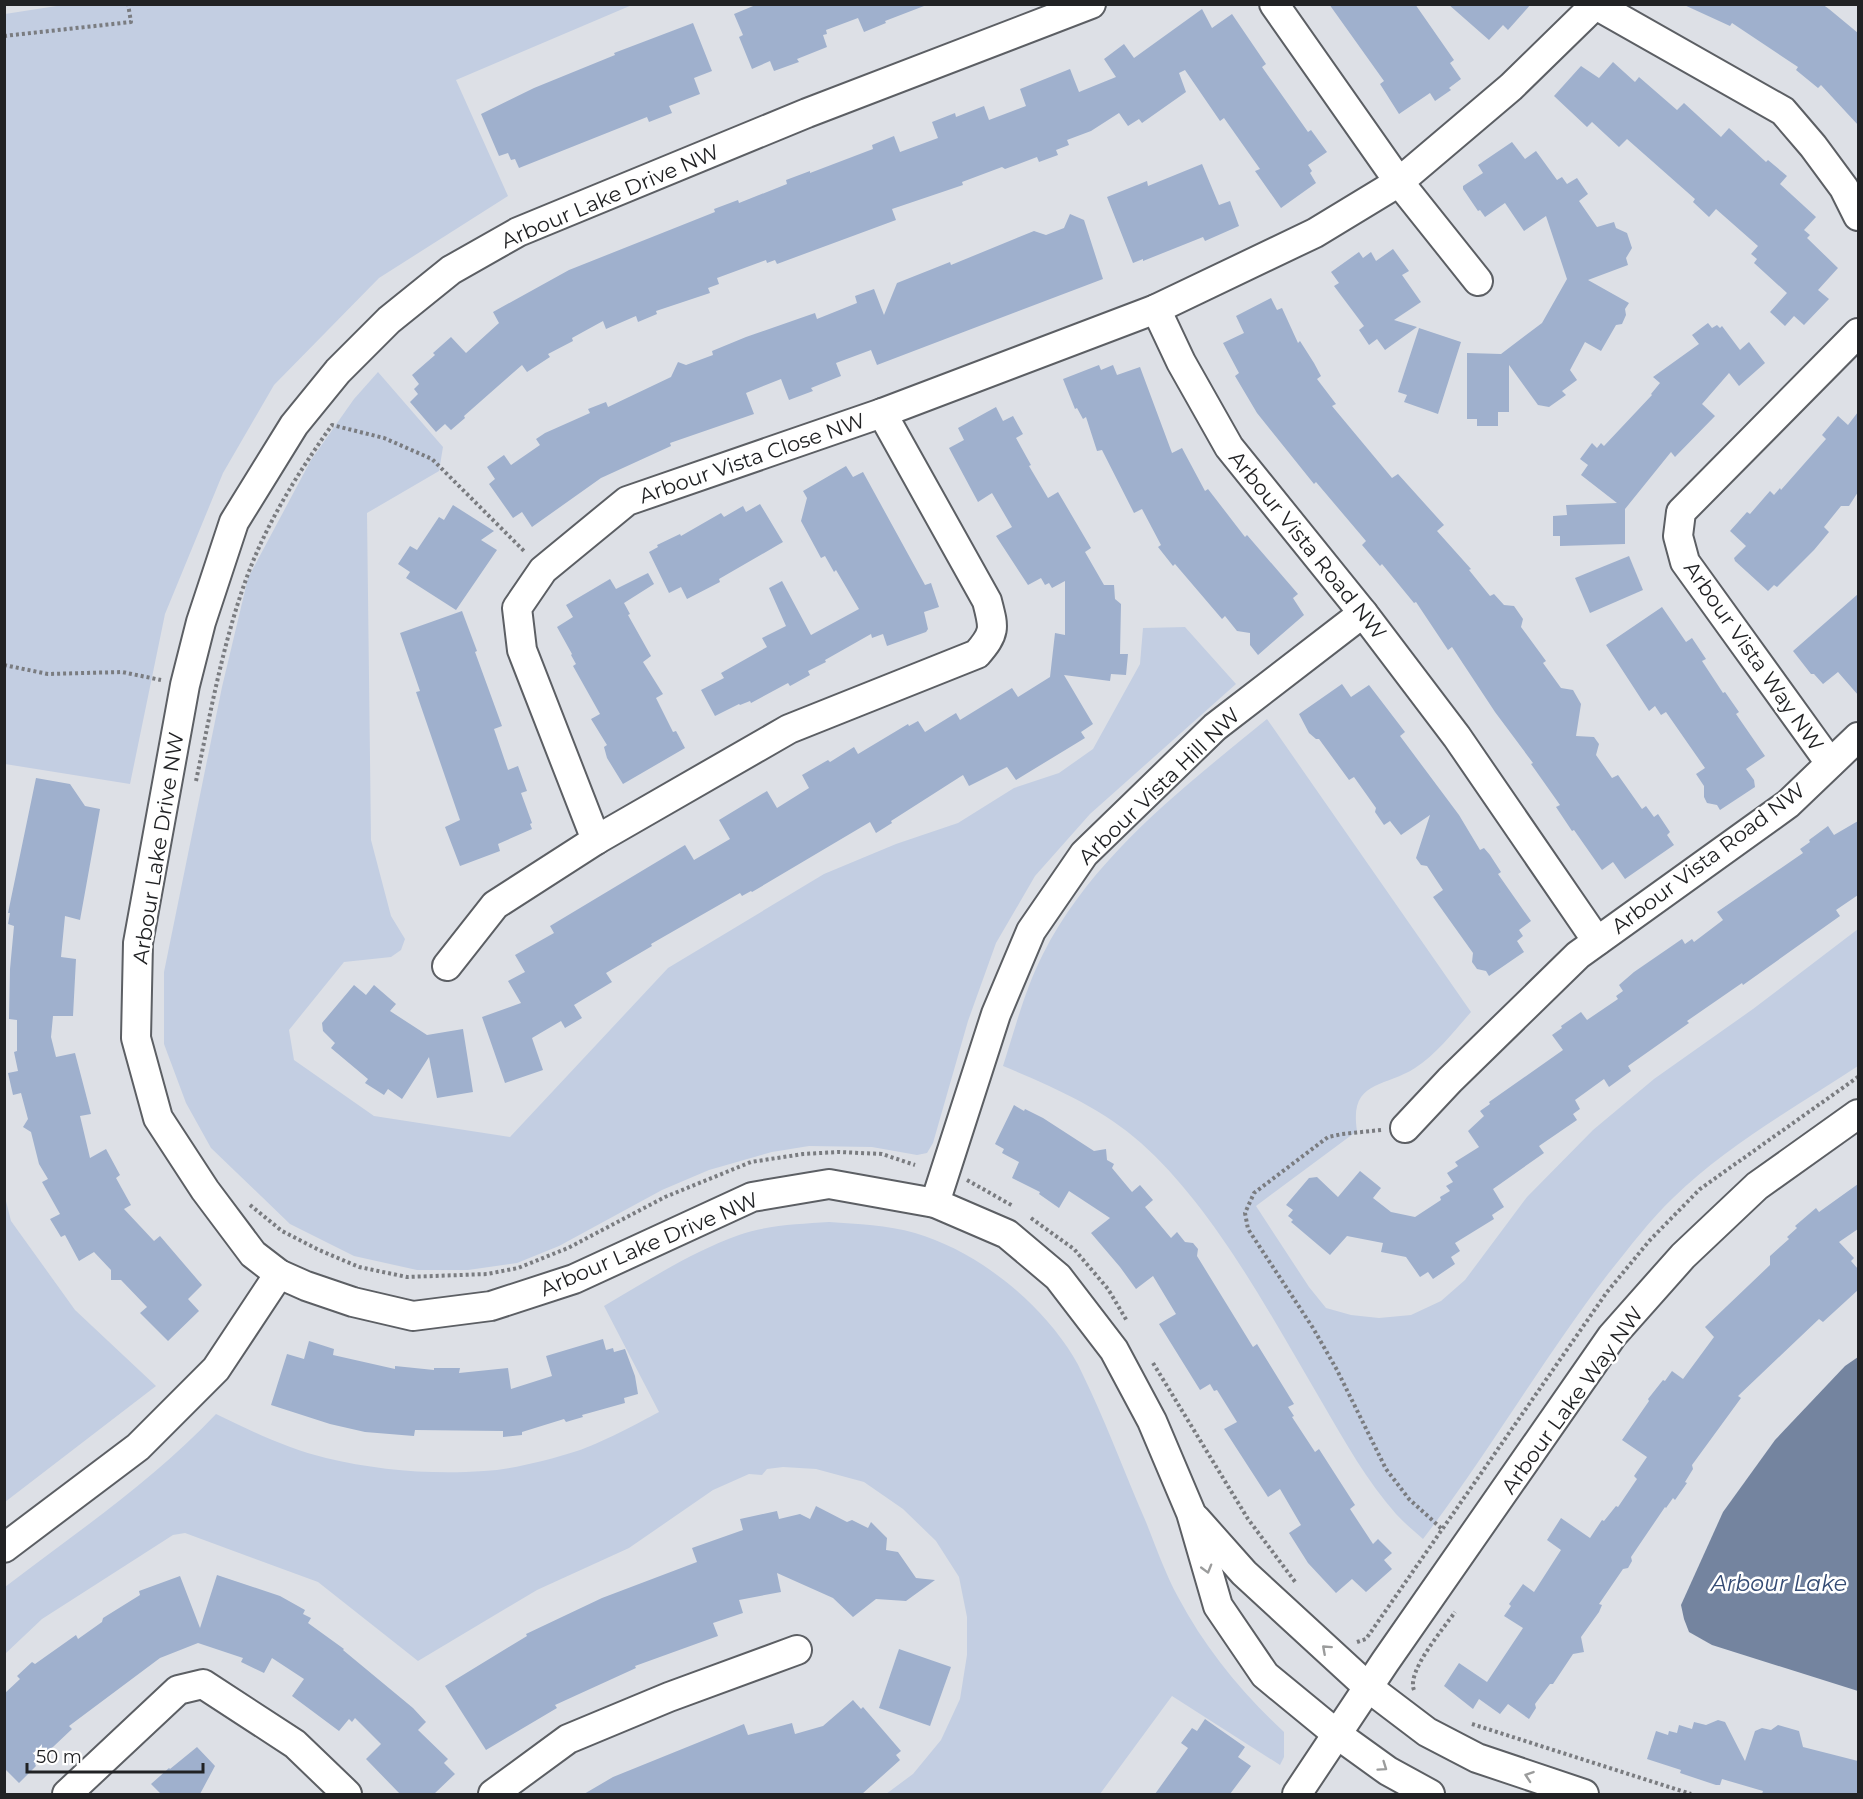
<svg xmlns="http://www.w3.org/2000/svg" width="1863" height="1799" viewBox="0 0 1863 1799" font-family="Montserrat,sans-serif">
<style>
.green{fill:#c3cee2}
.water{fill:#74849f}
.building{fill:#9fb0cd}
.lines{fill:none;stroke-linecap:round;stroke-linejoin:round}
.minor-casing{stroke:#5c5f64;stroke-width:32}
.path{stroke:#7a7c80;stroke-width:4;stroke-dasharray:3 3;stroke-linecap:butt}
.minor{stroke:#fff;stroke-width:28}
.oneway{stroke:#9b9c9c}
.labels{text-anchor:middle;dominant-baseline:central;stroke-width:5;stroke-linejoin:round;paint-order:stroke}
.street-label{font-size:21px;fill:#212224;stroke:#fff}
.water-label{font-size:22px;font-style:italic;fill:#344b74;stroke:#fff}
</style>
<rect width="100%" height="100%" fill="#dde0e6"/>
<g class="green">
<path d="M63,5H632L456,80L508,196L379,278L274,385L223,473L165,614L130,784L5,764V14Z"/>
<path d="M378,372L443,447L439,471L367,513L371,840L391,916L405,939L401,950L391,957L344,962L289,1030L294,1060L374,1116L510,1137L668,968L824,874L896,844L958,823L1014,788L1059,773L1093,749L1140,664L1143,628L1185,627L1236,684L1090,814L1035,876L996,943L968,1021L933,1143L927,1153L917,1155L872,1147L809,1146L772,1152L709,1170L662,1190L559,1246L517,1263L468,1270H417L354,1256L290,1224L211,1148L186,1103L164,1044V972L222,687L248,578L311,460L354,399Z"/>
<path d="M1267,719L1471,1012C1454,1031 1437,1054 1415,1068C1384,1088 1349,1080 1357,1131L1256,1206L1309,1287L1326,1308L1351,1315L1379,1318L1411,1315L1441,1301L1465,1280L1527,1197L1593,1130L1654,1079L1753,1009L1858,929V1066C1796,1107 1727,1145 1673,1198C1649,1221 1629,1248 1608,1274C1542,1360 1488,1454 1423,1539C1414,1531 1404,1523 1396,1514C1367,1481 1345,1442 1323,1404C1272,1318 1216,1210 1141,1143C1102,1108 1051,1086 1003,1066C1015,1029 1025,989 1043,954C1092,857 1184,787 1267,719Z"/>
<path d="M5,1197L11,1221L75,1310L156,1386L5,1502Z"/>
<path d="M829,1222C858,1224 887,1225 915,1233C977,1251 1039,1301 1073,1356C1080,1367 1085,1380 1091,1392C1111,1435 1127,1479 1146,1522C1156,1547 1165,1573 1178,1597C1205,1648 1242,1693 1284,1732V1757L1280,1765L1172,1696L1100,1794H886L913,1774L941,1740L960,1699L967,1655V1617L959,1577L936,1541L903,1509L864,1482L816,1469L783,1467L767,1469L762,1475L749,1474L713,1490L629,1548L537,1590L418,1661L318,1582L185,1533L173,1535L42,1619L5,1654V1587C77,1532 154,1480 216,1414C251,1431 288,1449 326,1458C376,1470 432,1475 484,1471C515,1469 548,1460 577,1451C601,1443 637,1424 659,1412L604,1306C647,1281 691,1252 739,1235C768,1225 799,1224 829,1222Z"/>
</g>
<path class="water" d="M1858,1357V1691L1712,1645L1689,1632L1684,1619L1681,1605L1723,1512L1775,1440L1845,1366Z"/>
<g class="building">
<path d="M758,4H924V6L885,21L886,23L864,32L858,18L826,30L827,34L823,35L827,47L797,59L799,62L774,71L770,61L752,69L739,37L743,35L734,14Z"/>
<path d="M1329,4H1415L1454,60L1450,63L1461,79L1449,88L1451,90L1435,101L1430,93L1399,114L1380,84L1384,81Z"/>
<path d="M1448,4H1531L1508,30L1503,25L1489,40Z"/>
<path d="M1682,4H1822L1829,9L1858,33V125L1821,85L1818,88L1796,70L1798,67L1732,23L1730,26Z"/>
<path d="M1202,9L1212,28L1232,14L1266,64L1262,67L1308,132L1311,130L1327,152L1308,165L1312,171L1310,173L1316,183L1281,208L1255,171L1260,169L1224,118L1220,121L1185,70L1179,73L1186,92L1142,123L1139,119L1128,126L1119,113L1091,131L1067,140L1069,145L1056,150L1058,155L1039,162L1037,157L1005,169L1002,167L962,182L963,185L892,209L896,220L777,264L775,260L767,263L766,260L717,278L719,284L708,288L710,293L656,311L657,314L638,322L636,316L606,329L603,321L572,338L573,341L548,354L550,357L527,372L522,365L464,416L465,418L451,430L445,424L436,432L410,402L418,394L414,389L419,384L412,375L435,355L433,353L451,337L466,353L499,323L493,312L569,270L715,212L714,209L738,200L739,203L787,184L786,180L810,171V173L873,149L872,145L894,136L900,152L938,138L932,122L955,113L956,117L984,106L989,120L1026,106L1020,89L1070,69L1079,92L1116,77L1104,59L1124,44L1134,58Z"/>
<path d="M693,23L712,71L694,78L700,94L669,106L672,113L649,122L647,117L519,168L515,159L511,160L508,153L499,156L481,114L534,88L615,55L614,53Z"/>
<path d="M1613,62L1635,82L1639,77L1677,110L1684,103L1721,137L1729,128L1766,162L1768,160L1787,176L1780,184L1816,217L1804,230L1810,235L1807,238L1838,268L1818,290L1829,299L1804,325L1794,316L1785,326L1770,312L1787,293L1754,263L1757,259L1751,254L1758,246L1716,209L1709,217L1693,202L1695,199L1627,139L1619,147L1592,122L1587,127L1554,96L1581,66L1599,78Z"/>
<path d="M1512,142L1525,159L1536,151L1557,180L1562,177L1567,184L1577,178L1588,194L1579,201L1597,227L1614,222L1616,228L1627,233L1632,248L1626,258L1628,265L1588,280L1629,303L1625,309L1626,315L1622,324L1616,325L1601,351L1585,342L1570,370L1577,380L1562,391L1566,395L1549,407L1538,405L1509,365V412H1498V426H1477V419H1467V353L1501,354L1542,323L1567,279L1546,216L1524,231L1505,203L1485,217L1480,210L1478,211L1463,189V186L1483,173L1478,165Z"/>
<path d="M1202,164L1219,205L1230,201L1239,226L1205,241L1203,237L1143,261V259L1133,263L1107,197L1147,181L1148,186Z"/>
<path d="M1070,214L1084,220L1103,279L877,365L871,350L836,363L841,376L811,388L813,391L789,400L781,379L746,393L754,414L670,443L671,446L601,478L532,527L522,512L513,518L489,484L495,479L487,467L504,455L511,465L540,445L536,439L545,433L590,413L588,409L606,402L608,407L671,377L678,362L686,365L713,355L712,351L746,337L815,313L817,319L857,303L855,296L874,289L884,315L897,283L950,262L951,265L1034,231L1046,235L1064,228Z"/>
<path d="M1393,249L1409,271L1402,275L1421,302L1394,320L1417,327L1385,350L1377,339L1369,345L1359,330L1364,326L1334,286L1339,283L1331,272L1359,252L1363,258L1371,252L1376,261Z"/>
<path d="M1271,298L1277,310L1282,308L1298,343L1300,341L1314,363L1321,376L1317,379L1336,404L1332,406L1392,478L1398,474L1444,525L1437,531L1471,569L1469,570L1490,596L1494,594L1504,605L1514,606L1523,619L1521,627L1546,661L1543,663L1561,688L1573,690L1581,704L1576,736L1594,737L1599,744L1596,755L1612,778L1618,775L1642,809L1646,806L1654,817L1658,814L1670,832L1667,835L1674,845L1625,879L1613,862L1602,870L1574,830L1572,831L1556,807L1560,805L1531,764L1533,763L1495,712L1452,647L1448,650L1416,602L1414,603L1382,564L1380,566L1362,545L1366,541L1316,482L1314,484L1257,413L1235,376L1239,373L1223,343L1244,333L1236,316Z"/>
<path d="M1708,323L1712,328L1717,325L1720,328L1722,326L1740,350L1749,342L1765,363L1739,386L1729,373L1702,404L1715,416L1675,457L1671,452L1625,509V544L1560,546V536H1553V516L1567,515L1566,505L1617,503L1581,475L1588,465L1580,459L1592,443L1597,448L1601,443L1604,446L1652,395L1651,394L1660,383L1653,377L1699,344L1692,335Z"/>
<path d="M1419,328L1461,342L1438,414L1404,402L1407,395L1398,392Z"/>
<path d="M1099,365L1101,370L1113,365L1117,375L1140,367L1172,453L1182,448L1205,491L1208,489L1245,537L1247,535L1298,594L1293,598L1304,615L1258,655L1250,645V633L1237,631L1225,616L1222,619L1175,564L1173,566L1158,547L1161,545L1142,509L1134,513L1102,450L1097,451L1086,417L1083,419L1077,408L1075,409L1063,379Z"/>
<path d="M996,407L1003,421L1013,416L1023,434L1016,438L1031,465L1029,466L1048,498L1058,492L1091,548L1085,552L1104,585H1114L1115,599L1121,604L1120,654H1128L1126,675L1111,674L1110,681L1064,675L1093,724L1081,732L1085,738L1016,780L1007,767L969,786L963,775L891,821L892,823L876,833L870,822L752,892L751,891L742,896L740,893L651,944L652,946L606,973L612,982L574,1005L582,1018L565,1028L561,1021L532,1038L543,1070L505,1083L482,1017L521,1003L508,981L525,972L515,955L554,933L550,926L685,845L694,860L730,839L719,820L767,791L777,808L809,788L802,775L828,760L830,762L854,747L858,754L908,724L909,726L918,721L925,732L956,713L960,720L1012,688L1018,697L1050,677L1055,633L1065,635V581L1052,588L1049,583L1045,585L1041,578L1028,585L996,536L1012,527L992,493L978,502L949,448L964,440L958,428Z"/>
<path d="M1858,412V492L1849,506H1841L1824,527L1829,532L1814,550L1777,587L1774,585L1768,591L1735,561L1734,558L1746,546L1730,531L1747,512L1750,514L1770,491L1774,495L1780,488L1781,490L1826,439L1822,435L1838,416L1848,425Z"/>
<path d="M846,466L853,477L863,472L925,585L931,583L939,607L924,612L928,629L926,632L887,646L883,634L872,638L871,634L825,660L826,662L808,671L810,675L790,686L788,683L751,703L750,701L740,705L739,704L715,716L701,690L724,678L721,673L767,647L762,638L786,626L769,588L782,581L811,635L859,609L836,570L834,572L825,556L821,558L801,521L807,498L803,491Z"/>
<path d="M760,504L783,542L719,579L720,582L687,599L681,587L669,593L649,552L658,547L657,545L680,534L681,536L721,513L724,517L743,506L746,512Z"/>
<path d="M453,505L494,531L481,540L497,550L456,610L406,578L410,572L398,564L410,546L417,550L439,517L444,520Z"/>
<path d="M1629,556L1643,590L1590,613L1575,578Z"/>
<path d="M648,573L654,584L624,603L630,614L628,615L651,656L643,662L663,694L656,698L673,732L676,731L685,748L623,784L607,758L604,747L607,745L591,719L600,714L573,666L576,664L571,655L572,654L557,627L573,617L566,605L610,579L616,589Z"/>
<path d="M1858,594V695L1838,672L1823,684L1814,674H1811L1793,651Z"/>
<path d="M1662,607L1686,642L1692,638L1706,659L1702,661L1723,693L1725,692L1739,712L1736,714L1765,756L1746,769L1754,780L1755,787L1720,810L1717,805L1707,803L1704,797V786L1696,774L1705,768L1666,712L1661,715L1655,706L1649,711L1606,645Z"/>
<path d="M462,611L477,651L475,652L502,726L494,729L508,770L518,766L527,791L521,793L532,823L530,824L532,829L498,844L500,851L460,866L445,827L460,820L416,692L420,691L400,633Z"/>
<path d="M1342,684L1351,697L1369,685L1405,732L1400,736L1459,815L1480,850L1484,848L1490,855L1501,872L1498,874L1531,921L1519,930L1523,936L1517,941L1524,952L1489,976L1486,971L1477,969L1472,962L1473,953L1433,897L1443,890L1427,866L1421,865L1416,858L1430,815L1401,835L1390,821L1384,825L1375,812L1376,808L1354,777L1349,780L1319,739H1316L1309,733L1299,714Z"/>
<path d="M36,778L70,784L85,806L100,809L80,920L65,916L61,957L76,959L73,1016H53L51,1037L56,1057L75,1053L91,1114L80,1116L90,1158L106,1149L120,1175L116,1178L131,1205L124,1209L154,1241L160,1236L202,1285L188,1299L199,1311L168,1341L140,1313L147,1307L121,1280H111V1270L94,1252L79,1261L65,1235L61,1237L50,1219L60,1214L42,1182L48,1179L39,1164L31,1132L23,1127L28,1119L21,1093L13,1095L8,1073L18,1071L14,1052L17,1051V1020L9,1019L10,969L14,926L8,924L10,913H8Z"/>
<path d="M1858,821V895L1836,910L1840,916L1743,985L1742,983L1687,1021L1689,1023L1628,1066L1631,1071L1609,1087L1604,1079L1575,1100L1580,1109L1573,1114L1577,1120L1539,1146L1544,1153L1493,1189L1504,1207L1492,1215L1494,1219L1455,1243L1460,1251L1451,1257L1455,1264L1433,1279L1428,1272L1420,1277L1406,1257L1381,1252L1383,1243L1347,1236L1330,1255L1291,1222L1293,1220L1288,1216L1293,1210L1286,1205L1309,1178L1317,1177L1338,1197L1360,1171L1381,1188L1373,1198L1391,1212L1415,1217L1441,1200L1440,1197L1450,1191L1446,1186L1453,1182L1447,1173L1458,1166L1455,1162L1479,1147L1468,1131L1484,1116L1480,1111L1490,1104L1489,1102L1563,1050L1552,1035L1562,1028L1561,1026L1581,1012L1587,1020L1618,999L1616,996L1623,991L1619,985L1634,972L1682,939L1685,944L1692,939L1694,942L1723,920L1717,912L1803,853L1800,849L1810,842L1809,840L1828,826L1834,835Z"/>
<path d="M354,985L366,995L374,985L396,1004L390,1011L427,1035L463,1029L473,1092L437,1098L429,1057L402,1099L388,1089L384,1095L365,1083L368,1079L331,1048L335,1043L323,1031L322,1023Z"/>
<path d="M1014,1105L1024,1111L1025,1109L1043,1118L1094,1151L1106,1149L1107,1160L1114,1164L1112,1168L1132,1192L1140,1185L1153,1200L1145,1207L1171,1238L1177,1232L1185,1242L1193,1243L1198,1249L1197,1256L1253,1347L1257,1344L1294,1404L1288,1407L1294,1416L1292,1417L1315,1452L1319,1449L1355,1505L1350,1509L1373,1544L1378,1539L1392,1553L1384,1560L1392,1569L1366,1592L1352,1579L1336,1593L1308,1563L1289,1533L1301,1525L1280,1489L1268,1497L1224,1429L1237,1422L1217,1390L1214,1391L1210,1384L1200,1390L1159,1324L1176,1314L1153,1276L1136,1289L1120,1267L1091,1233L1110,1218L1069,1191L1059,1208L1039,1194L1040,1192L1012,1178L1019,1162L1002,1153L1004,1149L995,1144Z"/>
<path d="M1858,1184V1229L1839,1242L1854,1258L1851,1261L1858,1269V1290L1823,1322L1819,1319L1738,1396L1741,1398L1692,1465L1693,1469L1685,1482L1687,1483L1675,1500L1673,1498L1666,1508L1665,1507L1631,1557L1632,1561L1628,1568L1623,1569L1599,1604L1602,1605L1599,1612L1581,1637L1584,1652L1573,1654L1553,1684H1550L1535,1704L1536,1708L1529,1719L1508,1704L1500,1714L1479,1699L1473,1709L1444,1686L1459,1663L1487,1682L1523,1628L1504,1616L1511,1606L1509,1604L1523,1584L1534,1592L1561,1550L1547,1540L1561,1518L1590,1538L1602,1520L1604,1521L1616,1506L1618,1507L1637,1479L1634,1476L1647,1457L1622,1440L1649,1401L1648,1399L1663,1380L1665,1381L1672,1371L1683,1379L1714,1337L1705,1327L1770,1265V1256L1789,1239L1787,1237L1797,1228L1795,1226L1816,1208L1819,1212Z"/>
<path d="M603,1339L606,1350L613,1348L614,1352L625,1349L635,1376L638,1394L624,1398L625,1403L582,1415L583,1417L566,1422L564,1419L522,1432V1435L503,1437V1431L415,1430L414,1436L365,1432L330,1424L271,1405L287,1354L304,1359L309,1341L334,1349L333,1355L395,1369V1366L434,1370V1368H460L459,1373L508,1368L511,1389L552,1376L546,1356Z"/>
<path d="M816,1506L847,1522L852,1520L868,1528L871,1522L887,1538L886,1550L898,1552L916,1578L935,1580L906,1601L876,1599L853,1617L833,1598L777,1573L781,1592L739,1600L743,1613L713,1623L718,1636L635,1666L636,1668L555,1705L557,1708L486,1750L445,1686L527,1636L526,1634L602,1598L697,1562L692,1548L743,1530L740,1519L777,1511L779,1519L800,1514L810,1519Z"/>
<path d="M217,1575L280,1596L305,1610L303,1614L311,1618L308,1623L344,1649L343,1650L413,1708L426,1722L418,1730L448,1759L444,1763L455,1774L434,1794H400L366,1759L381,1744L355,1718L352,1722L349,1719L339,1731L292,1696L304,1679L272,1658L264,1673L241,1662L243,1658L198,1643L160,1658L69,1726L72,1729L35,1764L36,1766L19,1783L4,1768V1694L20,1679L17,1676L32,1662L35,1664L76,1635L78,1639L102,1622L103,1618L140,1595L139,1591L180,1576L200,1628Z"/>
<path d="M899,1649L951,1667L930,1726L879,1708Z"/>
<path d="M853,1700L861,1709L863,1707L901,1751L896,1755L900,1760L862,1794H584L613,1777L744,1724L748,1735L792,1723L795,1734L823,1726Z"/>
<path d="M1205,1719L1245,1747L1238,1757L1251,1766L1230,1794H1155L1188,1748L1181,1743L1192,1728L1197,1731Z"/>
<path d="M1718,1720L1725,1722L1745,1761L1755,1731L1762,1728L1771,1730L1778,1725L1799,1731L1803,1747L1858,1761V1794H1762L1763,1791L1722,1779L1720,1785H1716L1680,1773L1681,1770L1647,1759L1656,1731L1668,1735L1669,1731L1677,1733L1679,1725L1692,1729L1694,1722L1706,1725Z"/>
<path d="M197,1747L215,1766L200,1794H161L151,1784L169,1768L170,1769Z"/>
</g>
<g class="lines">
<defs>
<g id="minor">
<path d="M1091,4L807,113L518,232L451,270L389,320L338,371L294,425L234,522L201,622L185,685L138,943L136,1038L158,1118L205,1190L253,1254L279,1274L306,1286L353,1302L413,1316L491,1306L574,1279L752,1197L829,1184L935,1203L1007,1234L1058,1277L1114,1350L1152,1421L1191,1513L1218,1606L1265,1675L1338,1735L1388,1771L1430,1794"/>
<path d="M1274,4L1399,182L1478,281"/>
<path d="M1596,4L1511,87L1399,182L1315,233L1156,309L1181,362L1229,447L1363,613L1457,737L1597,941"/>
<path d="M1596,5L1783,111L1813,146L1844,188L1858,216"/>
<path d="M1830,763L1685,562L1678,536L1681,512L1858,333"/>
<path d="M596,840L522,650L517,608L543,570L627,501L882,413L1156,309"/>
<path d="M447,966L495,905L596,840L789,729L977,654C996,632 994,628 987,601L882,413"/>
<path d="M1405,1128L1450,1080L1578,955L1788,804L1858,737"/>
<path d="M935,1203L996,1014L1031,931L1084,854L1215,727L1363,613"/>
<path d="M1196,1519L1244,1573L1369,1688L1427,1732L1477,1758L1584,1794"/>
<path d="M4,1548L138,1447L216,1369L279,1274"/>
<path d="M67,1794L178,1690L203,1684L295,1744L347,1794"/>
<path d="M493,1794L568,1739L669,1697L797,1650"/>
<path d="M1297,1794L1385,1662L1612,1336L1683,1256L1757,1186L1858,1114"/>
</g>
</defs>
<use href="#minor" class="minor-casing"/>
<g class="path">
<path d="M4,36L131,22L128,4"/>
<path d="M4,665L48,674L122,672L161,680"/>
<path d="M196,781C210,715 222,648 244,585C264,527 297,474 332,425L384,438L432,459L525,552"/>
<path d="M1381,1130L1342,1134L1328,1137L1254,1193L1245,1213L1248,1229L1313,1328L1337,1370L1386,1469L1409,1499L1442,1529"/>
<path d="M967,1180L1013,1206"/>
<path d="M250,1205L282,1231L319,1250L359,1267L407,1277L487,1274L518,1268L568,1248L665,1197L751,1162L803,1154L839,1152L882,1154L915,1165"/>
<path d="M1031,1218L1074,1249L1108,1289L1127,1321"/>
<path d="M1153,1363L1248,1519L1296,1583"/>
<path d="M1357,1642L1366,1639L1607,1292L1650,1240L1700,1189L1858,1077"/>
<path d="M1414,1690C1406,1672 1444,1628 1455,1612"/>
<path d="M1472,1724L1691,1794"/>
</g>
<use href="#minor" class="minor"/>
</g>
<defs><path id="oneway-chevron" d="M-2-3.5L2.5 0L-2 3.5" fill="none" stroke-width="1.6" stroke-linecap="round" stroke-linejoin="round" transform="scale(1.5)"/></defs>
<g class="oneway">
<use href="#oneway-chevron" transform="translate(1207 1569) rotate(74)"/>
<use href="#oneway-chevron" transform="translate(1326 1649) rotate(-138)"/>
<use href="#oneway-chevron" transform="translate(1383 1767) rotate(35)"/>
<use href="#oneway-chevron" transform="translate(1529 1776) rotate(-161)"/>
</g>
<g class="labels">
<g class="street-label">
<text transform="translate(610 196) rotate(-23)">Arbour Lake Drive NW</text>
<text transform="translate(752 458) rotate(-19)">Arbour Vista Close NW</text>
<text transform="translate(1308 545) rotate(51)">Arbour Vista Road NW</text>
<text transform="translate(1754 656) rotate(55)">Arbour Vista Way NW</text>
<text transform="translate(1159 786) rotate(-44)">Arbour Vista Hill NW</text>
<text transform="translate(158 848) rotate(-81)">Arbour Lake Drive NW</text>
<text transform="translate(1708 858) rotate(-37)">Arbour Vista Road NW</text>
<text transform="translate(649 1244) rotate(-23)">Arbour Lake Drive NW</text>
<text transform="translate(1572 1400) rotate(-54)">Arbour Lake Way NW</text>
</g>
<g class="water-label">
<text x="1779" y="1583">Arbour Lake</text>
</g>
</g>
<rect width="1863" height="1799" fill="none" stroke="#212224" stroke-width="12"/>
<path d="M27 1763v9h176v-9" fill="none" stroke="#212224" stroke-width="3"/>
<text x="36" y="1763" font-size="18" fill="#212224" stroke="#ffffff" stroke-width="4.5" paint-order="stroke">50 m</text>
</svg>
